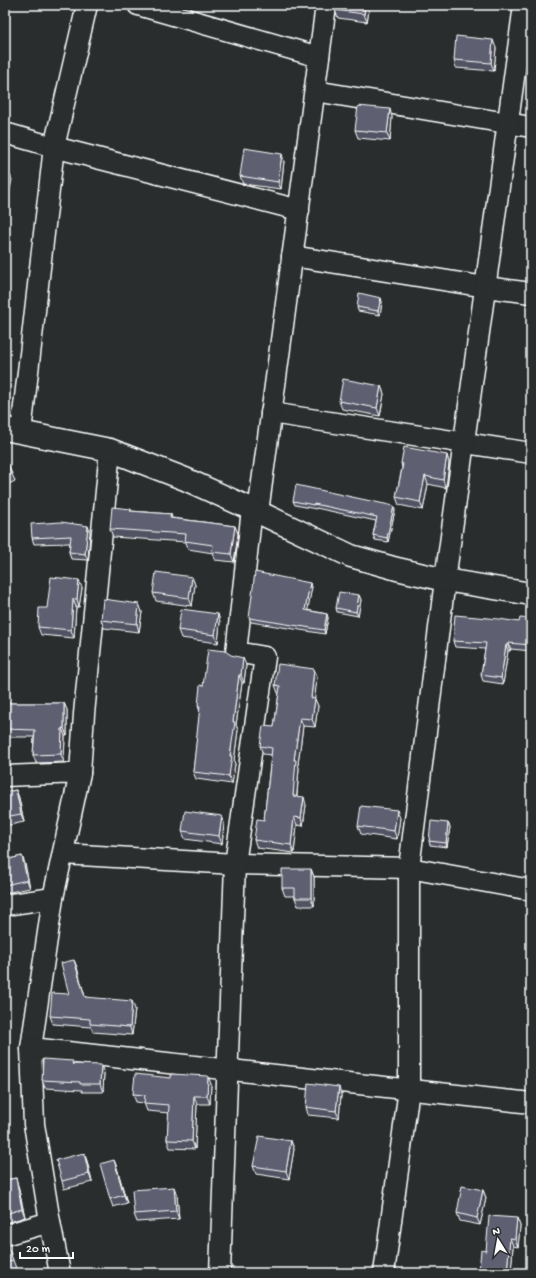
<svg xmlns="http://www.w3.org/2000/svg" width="536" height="1278" viewBox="0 0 536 1278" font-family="'Gochi Hand',sans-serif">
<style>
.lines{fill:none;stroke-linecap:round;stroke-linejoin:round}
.street-casing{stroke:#fff;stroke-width:23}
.secondary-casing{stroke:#fff;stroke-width:25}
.street{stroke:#2a2d2e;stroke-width:20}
.secondary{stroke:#2a2d2e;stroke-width:22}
.wall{fill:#515262;stroke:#fff}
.shaded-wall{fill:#424250;stroke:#fff}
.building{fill:#5e5f72;stroke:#fff}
</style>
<rect width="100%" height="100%" fill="#2a2d2e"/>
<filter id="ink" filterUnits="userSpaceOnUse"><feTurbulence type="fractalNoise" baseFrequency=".025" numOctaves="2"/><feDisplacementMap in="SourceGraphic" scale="8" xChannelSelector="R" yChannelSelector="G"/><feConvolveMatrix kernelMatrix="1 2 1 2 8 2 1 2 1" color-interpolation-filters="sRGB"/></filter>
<g filter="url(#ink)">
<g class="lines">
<defs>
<g id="street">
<path d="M138,5L319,57"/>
<path d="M315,91L531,127"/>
<path d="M5,133L54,147L299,210"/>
<path d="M292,256L486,287L531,293"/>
<path d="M271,413L531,453"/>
<path d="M21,432L54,147L87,5"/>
<path d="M258,512L326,5"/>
<path d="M80,773L84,714L110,450"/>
<path d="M5,776L80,773L53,898L31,1048L34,1124L50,1222L60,1273"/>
<path d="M63,854L235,864L409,868L531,890"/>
<path d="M5,905L53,898"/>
<path d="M31,1048L531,1103"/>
<path d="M5,1235L50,1222"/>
<path d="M220,1273L235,864L265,657L236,652L252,509"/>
<path d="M384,1273L409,1089V868L445,580L524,5"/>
</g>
<path id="secondary" d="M5,429L110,450L185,479L258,512L351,556L397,569L445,580L531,594"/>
</defs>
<use href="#street" class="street-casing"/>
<use href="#secondary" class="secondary-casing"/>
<use href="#street" class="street"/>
<use href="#secondary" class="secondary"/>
</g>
<g class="wall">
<path d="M370,5L367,22L338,18L335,10Z"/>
<path d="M496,48L494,71L456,68L454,60Z"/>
<path d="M392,117L390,141L358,138L355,130Z"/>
<path d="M284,161L281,189L243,184L240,176Z"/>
<path d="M381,298L382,302L380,315L358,311L357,307Z"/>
<path d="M381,386L384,394L380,416L342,409L339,401Z"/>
<path d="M447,455L449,463L446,488L428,484L423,510L399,505L396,497L402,468L401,463Z"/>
<path d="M5,458L15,481L5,486Z"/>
<path d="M293,501L395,510L388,542L375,540L373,535L376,521L316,508V509L295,505Z"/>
<path d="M131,509V511L171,514L172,518L235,526L238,534L234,562L215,560L213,553L188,549L186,542L113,537L110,529Z"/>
<path d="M5,513L9,526L5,527Z"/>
<path d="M88,526L90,532L88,560L71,559L69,552L70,543L34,544L32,538Z"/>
<path d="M192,577L195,585L192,606L156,601L153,593Z"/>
<path d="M310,583L312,587L307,610L327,614L328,618L325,634L251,622L249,618Z"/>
<path d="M82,588L79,607H76L74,638L41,635L38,627L47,608Z"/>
<path d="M359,595L361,600L358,616L337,612L336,608Z"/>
<path d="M139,604L142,612L139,632L104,628L101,620Z"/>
<path d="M218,614L220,622L218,643L181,638L178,630Z"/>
<path d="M531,619V651L511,649L510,651H508L503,684L483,681L481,675L485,649L455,647L453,641Z"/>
<path d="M246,665L244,683H242L236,725L238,730L234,761L235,764L232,784L196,779L193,772L200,712L198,706L203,686Z"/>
<path d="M317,677L314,698L318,706L315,727L303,726L298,764L299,768L297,796L306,805L303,826L297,825L294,853L257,848L254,840L264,820L271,755L263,754L260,746L274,727L279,693H278L275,685Z"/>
<path d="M5,703H64L67,710V736H65L64,762L36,763L33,755L34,737H5Z"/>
<path d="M16,790L19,798L24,822L5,826V792Z"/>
<path d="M222,816L224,823L222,844L185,839L182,831Z"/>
<path d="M400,818L397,839L361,834L358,826Z"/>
<path d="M448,823L450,827L447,847L430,845L429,841Z"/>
<path d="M22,856L25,864L30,888L5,893V860Z"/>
<path d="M311,869L314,877V906H298L295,898V896H285L282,888Z"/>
<path d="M74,960L85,997L135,1009L132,1035L93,1032L91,1027L53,1024L50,1016L69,994Z"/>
<path d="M74,1064L104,1073L103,1092H82V1090L45,1088L42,1080Z"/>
<path d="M211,1084L210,1104H197L195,1149L170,1148L167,1140L169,1113L147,1111L144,1103L136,1102L133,1094Z"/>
<path d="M341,1095L339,1118L308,1115L306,1107Z"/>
<path d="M291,1141L294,1149L289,1179L256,1174L253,1166Z"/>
<path d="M84,1153L87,1161L92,1182L64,1189L62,1181Z"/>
<path d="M114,1160L117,1168L127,1203L113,1207L110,1199Z"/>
<path d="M16,1178L18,1186L25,1217L6,1223L5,1219V1180Z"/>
<path d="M483,1190L486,1198L480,1225L460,1221L457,1213Z"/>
<path d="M177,1195L179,1219L137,1222L134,1214Z"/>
<path d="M517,1218L520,1226L518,1247L513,1246L511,1273H480L479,1271L486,1251Z"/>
<path d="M5,1240L16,1268L5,1273Z"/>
</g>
<g class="shaded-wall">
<path d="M365,5H370L367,22L364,14Z"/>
<path d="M493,40L496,48L494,71L491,63Z"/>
<path d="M390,109L392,117L390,141L387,133Z"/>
<path d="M282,154L284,161L281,189L278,182Z"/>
<path d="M7,166L12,180L5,213V173Z"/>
<path d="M381,298L382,302L380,315L378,311Z"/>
<path d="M381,386L384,394L380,416L377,408Z"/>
<path d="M447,455L449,463L446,488L443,480Z"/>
<path d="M425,476L428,484L423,510L420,502Z"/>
<path d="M394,506L395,510L388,542L387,538Z"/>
<path d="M88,526L90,532L88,560L85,554Z"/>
<path d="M235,526L238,534L234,562L231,554Z"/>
<path d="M192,577L195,585L192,606L189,598Z"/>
<path d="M79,580L82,588L79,607L77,599Z"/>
<path d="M310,583L312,587L307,614L305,610Z"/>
<path d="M359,595L361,600L358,616L356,612Z"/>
<path d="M73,599L76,607L74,638L71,630Z"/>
<path d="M139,604L142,612L139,632L137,624Z"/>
<path d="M218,614L220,622L218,643L215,635Z"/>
<path d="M327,614L328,618L325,634L324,630Z"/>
<path d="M508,643L511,649L510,651L508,645Z"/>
<path d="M506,645L508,651L503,684L501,678Z"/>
<path d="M243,658L246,665L244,683L241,675Z"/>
<path d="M314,669L317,677L314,706L311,698Z"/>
<path d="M239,675L242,683L236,725L238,730L234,761L235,764L232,784L229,776L233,722Z"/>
<path d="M315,699L318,706L315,727L312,719Z"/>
<path d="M64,703L67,710V736L64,728Z"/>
<path d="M300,718L303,726L298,764L299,768L296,804L293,796L294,760Z"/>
<path d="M62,728L65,736L64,762L61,754Z"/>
<path d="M16,790L19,798L24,822L21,814Z"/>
<path d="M304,797L306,805L303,826L301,818Z"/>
<path d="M397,810L400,818L397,839L394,831Z"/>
<path d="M222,816L224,823L222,844L219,836Z"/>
<path d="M294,817L297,825L294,853L291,845Z"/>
<path d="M448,823L450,827L447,847L446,843Z"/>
<path d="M22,856L25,864L30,888L27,880Z"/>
<path d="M311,869L314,877V906L311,898Z"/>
<path d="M74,960L77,967L87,1005L85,997Z"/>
<path d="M132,1001L135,1009L132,1035L130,1027Z"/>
<path d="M101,1065L104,1073L103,1092L100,1084Z"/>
<path d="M208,1076L211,1084L210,1104L207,1096Z"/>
<path d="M339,1087L341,1095L339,1118L336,1111Z"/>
<path d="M194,1096L197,1104L195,1149L192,1141Z"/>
<path d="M291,1141L294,1149L289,1179L286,1171Z"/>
<path d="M84,1153L87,1161L92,1182L89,1174Z"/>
<path d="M114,1160L117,1168L127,1203L124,1195Z"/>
<path d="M16,1178L18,1186L25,1217L22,1209Z"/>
<path d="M174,1187L177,1195L179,1219L176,1211Z"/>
<path d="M483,1190L486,1198L480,1225L477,1218Z"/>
<path d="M517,1218L520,1226L518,1247L515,1239Z"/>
<path d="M510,1238L513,1246L511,1273H507Z"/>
</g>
<g class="building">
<path d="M336,5H365L364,14L335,10Z"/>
<path d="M456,36L493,40L491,63L454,60Z"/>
<path d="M358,106L390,109L387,133L355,130Z"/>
<path d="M244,148L282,154L278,182L240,176Z"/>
<path d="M5,165L7,166L5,173Z"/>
<path d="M359,293L381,298L378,311L357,307Z"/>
<path d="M343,379L381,386L377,408L339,401Z"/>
<path d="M404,447L447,455L443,480L425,476L420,502L396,497L403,464L401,463Z"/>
<path d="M5,458L12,474L5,477Z"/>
<path d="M296,485L394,506L387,538L373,535L377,517L314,504V505L293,501Z"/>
<path d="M112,507L131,509L130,511L171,514L170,518L235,526L231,554L212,552L213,545L185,541L186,534L110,529Z"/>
<path d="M61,522L88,526L85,554L69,552L71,536L32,538L31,524Z"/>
<path d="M156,572L192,577L189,598L153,593Z"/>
<path d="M255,572L310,583L305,610L327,614L324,630L249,618Z"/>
<path d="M51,577L79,580L77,599H73L71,630L38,627L39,608H47Z"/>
<path d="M339,592L359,595L356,612L336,608Z"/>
<path d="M103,599L139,604L137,624L101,620Z"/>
<path d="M181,609L218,614L215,635L178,630Z"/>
<path d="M455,615L499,619L519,622L520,618L531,619V645L508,643V645H506L501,678L481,675L486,643L453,641Z"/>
<path d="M208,649L225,651L231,655L243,658L241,675H239L233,722H235L230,756H232L229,776L193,772L200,706H198L200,685L203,686Z"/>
<path d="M278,664L314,669L311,698L315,699L312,719L300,718L294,760H296L293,796L304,797L301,818L294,817L291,845L254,840L257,819L264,820L272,748L260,746L263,726L274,727L280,686L275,685Z"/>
<path d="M5,703H64V728H62L61,754L33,755L35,730L5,729Z"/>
<path d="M16,790L21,814L5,817V792Z"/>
<path d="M361,806L397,810L394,831L358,826Z"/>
<path d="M185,811L222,816L219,836L182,831Z"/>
<path d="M431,821L448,823L446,843L429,841Z"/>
<path d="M22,856L27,880L5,885V860Z"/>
<path d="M282,869H311V898H295V888H282Z"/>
<path d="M74,960L85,997L132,1001L130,1027L90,1024V1019L50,1016L52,993L69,994L61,963Z"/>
<path d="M43,1059L73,1061L72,1064L101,1065L100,1084H80V1082L42,1080Z"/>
<path d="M135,1074L171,1078V1074L208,1076L207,1096H194L192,1141L167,1140L169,1105L144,1103L145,1095L133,1094Z"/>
<path d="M308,1083L339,1087L336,1111L306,1107Z"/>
<path d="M259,1136L291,1141L286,1171L253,1166Z"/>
<path d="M84,1153L89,1174L62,1181L56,1160Z"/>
<path d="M114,1160L124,1195L110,1199L100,1164Z"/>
<path d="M16,1178L22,1209L5,1214V1180Z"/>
<path d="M462,1186L483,1190L477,1218L457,1213Z"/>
<path d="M174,1187L176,1211L134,1214L132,1190Z"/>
<path d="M489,1216L517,1218L515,1239L510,1238L507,1273L479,1271L481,1250L486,1251Z"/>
<path d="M5,1240L13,1260L5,1264Z"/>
</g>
</g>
<rect width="536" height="1278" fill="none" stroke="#2a2d2e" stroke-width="20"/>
<rect x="10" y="10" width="516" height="1258" fill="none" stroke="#fff" stroke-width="1.5" filter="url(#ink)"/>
<g transform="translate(498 1240) rotate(349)" stroke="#2a2d2e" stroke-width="3" paint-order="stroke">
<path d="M0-3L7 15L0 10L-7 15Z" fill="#ffffff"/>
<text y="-6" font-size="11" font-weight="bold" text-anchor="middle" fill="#ffffff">N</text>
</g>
<path d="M20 1252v6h53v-6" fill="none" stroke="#ffffff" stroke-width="2"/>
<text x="26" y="1252" font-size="12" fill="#ffffff" stroke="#2a2d2e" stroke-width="3" paint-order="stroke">20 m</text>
</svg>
